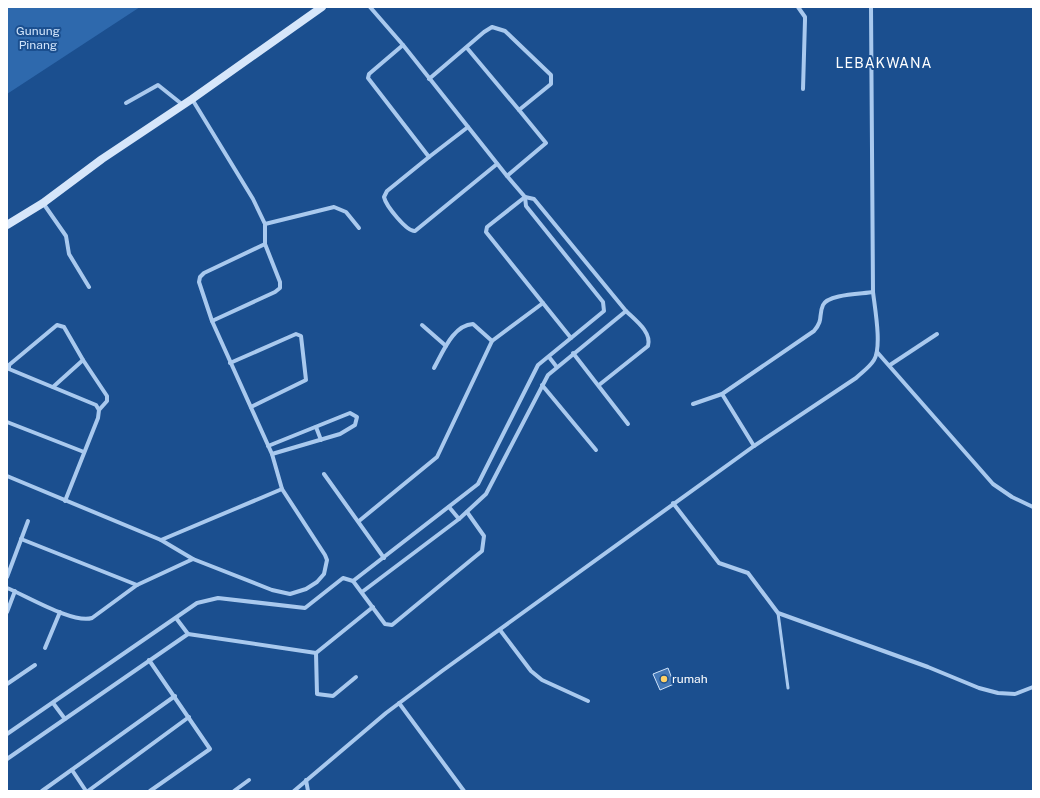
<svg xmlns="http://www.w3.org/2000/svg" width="1040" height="798" viewBox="0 0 1040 798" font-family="'Public Sans',sans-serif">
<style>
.green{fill:#2e69ad}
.building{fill:#4478b7;stroke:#cfe3fa}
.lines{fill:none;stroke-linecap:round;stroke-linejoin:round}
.lane{stroke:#a9c9ee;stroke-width:3}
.street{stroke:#a9c9ee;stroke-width:4}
.secondary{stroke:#d6e6fa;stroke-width:8}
.poi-dot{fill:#ffd166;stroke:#1b4f8f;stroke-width:1.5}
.labels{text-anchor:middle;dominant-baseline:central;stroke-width:4;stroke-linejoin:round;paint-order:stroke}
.park-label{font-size:12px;fill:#cfe3fa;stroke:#1b4f8f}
.poi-label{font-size:12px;fill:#fff;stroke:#1b4f8f;text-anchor:start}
.quarter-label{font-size:14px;letter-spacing:1px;fill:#fff;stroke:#1b4f8f}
</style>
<rect width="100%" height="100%" fill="#1b4f8f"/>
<path class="green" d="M7,7H140L7,94Z"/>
<path class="building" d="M668,668L674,684L660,690L653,674Z"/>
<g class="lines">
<path class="lane" d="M778,613L788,688"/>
<g class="street">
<path d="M798,7L805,17V20L803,89"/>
<path d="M403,45L369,74L368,78L429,157L387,191L384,197C386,206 407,232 415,231L497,164"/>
<path d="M467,48L519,110"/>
<path d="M429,79L484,32L492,27L505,31L551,75V84L519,110L546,143L507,176"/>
<path d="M192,99L253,199L265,224V244L280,282V288L275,292L212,321"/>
<path d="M126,103L158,85L183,105"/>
<path d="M429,157L468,127"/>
<path d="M525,197L487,227L486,232L571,338"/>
<path d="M43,203L66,236L69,254L89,287"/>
<path d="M265,224L334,207L346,212L359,228"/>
<path d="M422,325L446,346"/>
<path d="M877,352L993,484L1012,497L1033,507"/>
<path d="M573,353L628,424"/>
<path d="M549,357L556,366"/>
<path d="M230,363L296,334L301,336L306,380L251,407"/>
<path d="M890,365L937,334"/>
<path d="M434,368C443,352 453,325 473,324L492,341"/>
<path d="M542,385L596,450"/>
<path d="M599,385L648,346C652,332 635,320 626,311"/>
<path d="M53,387L83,360"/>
<path d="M722,394L754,446"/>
<path d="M693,404L722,394L814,331C824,319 818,316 823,305C828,294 862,294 873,292"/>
<path d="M7,422L84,452"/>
<path d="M316,427L321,440"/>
<path d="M268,446L350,413L357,417L355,425L340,434L272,454"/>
<path d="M324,474L384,558"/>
<path d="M7,476L161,540L193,559L272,590L290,594L306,589L317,582L324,574L327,560L325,555L282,489L272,454L212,321L199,282L200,277L204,273L265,244"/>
<path d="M65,501L98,418L99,410L96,405L9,369V365L57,325L64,327L83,360L107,396V401L99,410"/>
<path d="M673,503L719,563L748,573L778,613L928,667L979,688L998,693L1015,694L1033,687"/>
<path d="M449,507L459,519"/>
<path d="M359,521L437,457L492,341L543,303"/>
<path d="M21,539L137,585"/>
<path d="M161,540L282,489"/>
<path d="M7,577L28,521"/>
<path d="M353,581L478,484L538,365L604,311L603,302L526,206L525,197"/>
<path d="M7,588C27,596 73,624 92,618L137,585L193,559"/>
<path d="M362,592L459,519L486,494L548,375L626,311L534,199L525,197L507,176L403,45L370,7"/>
<path d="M7,612L15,591"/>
<path d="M176,618L188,634"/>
<path d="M500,630L531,671L542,680L588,701"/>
<path d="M45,648L60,612"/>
<path d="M316,653L317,694L333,696L356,677"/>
<path d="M149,660L210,749L150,791"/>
<path d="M7,684L35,665"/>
<path d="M53,703L65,719"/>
<path d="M399,703L464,791"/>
<path d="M7,734L197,603L218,598L305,608L343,578L353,581L385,624L392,625L482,551L484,536L467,512"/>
<path d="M7,759L188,634L316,653L373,607"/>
<path d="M72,770L86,791"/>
<path d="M306,780L308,791"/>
<path d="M42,791L175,696"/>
<path d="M88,791L189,717"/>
<path d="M234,791L249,780"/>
<path d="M294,791L386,713L442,671L754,446L856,378C862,372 869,368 874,360C882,347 875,309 873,292L871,7"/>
</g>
<path class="secondary" d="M7,225L43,203L102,159L192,99L322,7"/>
</g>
<circle class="poi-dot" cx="664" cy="679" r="4"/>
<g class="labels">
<g class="park-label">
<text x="38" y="31">Gunung<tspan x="38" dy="14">Pinang</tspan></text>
</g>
<g class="poi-label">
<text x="672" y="679">rumah</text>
</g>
<g class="quarter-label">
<text x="884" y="63">LEBAKWANA</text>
</g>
</g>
<rect width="1040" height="798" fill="none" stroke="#ffffff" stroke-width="16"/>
</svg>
